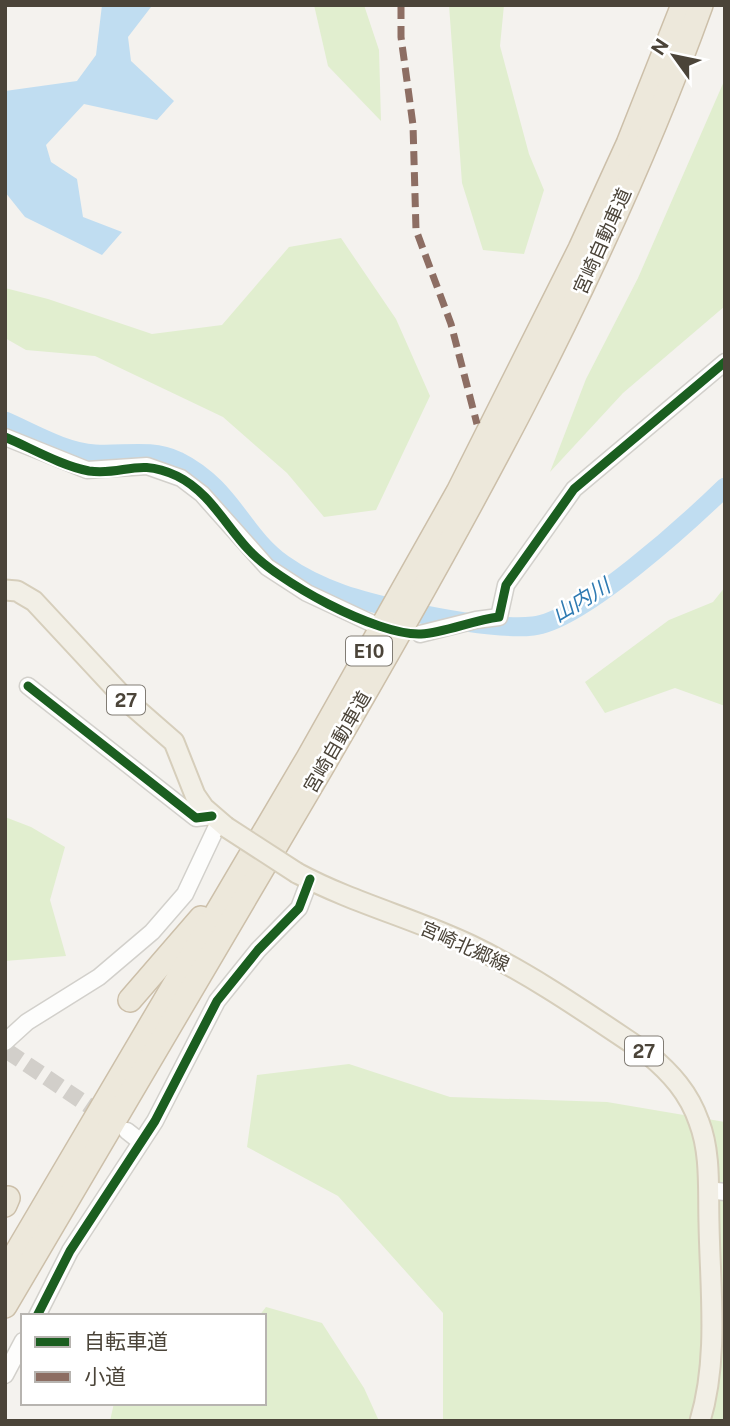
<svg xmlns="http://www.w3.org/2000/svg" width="730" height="1426" viewBox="0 0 730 1426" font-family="'Public Sans','Noto Sans JP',sans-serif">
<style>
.green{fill:#e1eecf}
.water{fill:#c0ddf1}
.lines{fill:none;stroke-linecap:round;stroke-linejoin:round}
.river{stroke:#c0ddf1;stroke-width:19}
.minor-tunnel{stroke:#d2cfca;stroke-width:16;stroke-dasharray:16 8;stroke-linecap:butt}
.minor-casing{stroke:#d2d0cb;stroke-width:19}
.major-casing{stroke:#d6cebb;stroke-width:23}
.highway-casing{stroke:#ccbfa9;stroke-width:26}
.minor{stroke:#fdfdfc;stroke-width:16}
.major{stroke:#f2efe6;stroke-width:19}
.highway{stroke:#ede8db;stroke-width:23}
.major-bridge-casing{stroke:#d6cebb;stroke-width:23;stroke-linecap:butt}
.major-bridge{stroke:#f2efe6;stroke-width:19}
.quiet{stroke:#8d6e63;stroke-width:7;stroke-dasharray:14 7;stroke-linecap:butt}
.cycleway-casing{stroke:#fff;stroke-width:13}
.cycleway{stroke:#1b5e20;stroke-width:9}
.labels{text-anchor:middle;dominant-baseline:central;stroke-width:5;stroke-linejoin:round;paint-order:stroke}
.shield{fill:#fff;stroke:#817c74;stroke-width:2}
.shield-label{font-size:18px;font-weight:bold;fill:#4b4439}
.street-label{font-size:19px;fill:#4b4439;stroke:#fff}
.water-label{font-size:21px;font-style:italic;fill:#2e7ab2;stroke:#fff}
</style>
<rect width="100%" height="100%" fill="#f4f2ee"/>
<g class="green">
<path d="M314,5H364L379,50L381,121L328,66Z"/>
<path d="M449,5H504L500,46L529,154L544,190L524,254L483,250L462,183Z"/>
<path d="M725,79V306L623,393L550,472L586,379L638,278Z"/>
<path d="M341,238L396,319L430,396L376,510L324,517L287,473L223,417L95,356L26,350L5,338V288L48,299L152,334L222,325L289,247Z"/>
<path d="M725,587V706L675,688L605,713L585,682L669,620L713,602Z"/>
<path d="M5,817L31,827L65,847L50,900L66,956L5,961Z"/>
<path d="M349,1064L450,1097L607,1102L725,1122V1421H443V1313L338,1196L247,1147L257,1075Z"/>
<path d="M266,1307L322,1323L364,1388L379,1421H110L114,1403H264V1316H259Z"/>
</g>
<path class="water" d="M102,5L151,7L128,37L131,61L174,101L157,120L84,104L46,145L51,162L77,179L83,217L122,232L102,255L25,217L5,192V91L77,81L96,55Z"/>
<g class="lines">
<path class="river" d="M5,421C33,433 64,452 95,454C123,456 150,448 178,461C232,488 241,534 283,564C321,591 362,601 406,611C439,618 500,630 533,626C581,621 689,522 725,487"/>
<path class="minor-tunnel" d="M7,1051L107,1118"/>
<defs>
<g id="minor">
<path d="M5,437L87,470L147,466L181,478L202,494L267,567L307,593L371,623"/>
<path d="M420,634L476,620L499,617L506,585L574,489L725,362"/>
<path d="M28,686L196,818L212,816"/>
<path d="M5,1042L27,1022L99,977L152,932L185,894L219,822"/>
<path d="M127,1131L141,1142"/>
<path d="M708,1190L725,1192"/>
<path d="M37,1316L70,1251L155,1121L217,1001L258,950L299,908L310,879"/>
<path d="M5,1375L23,1341"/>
</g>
<g id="major">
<path d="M5,590L17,591L34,601L127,701L174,742L195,795L204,808L226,827"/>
<path d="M297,873C353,903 413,918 470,945C533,975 591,1016 648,1054C671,1073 689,1093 699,1122C711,1153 708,1190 709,1223C710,1287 719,1358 700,1421"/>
</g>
<g id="highway">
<path d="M130,1000L201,918"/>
<path d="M5,1205L8,1198"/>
<path d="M5,1272L308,758L458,492L580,249L628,144L683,5"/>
<path d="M5,1306C108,1131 211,956 314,781C459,532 603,277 701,5"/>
</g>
</defs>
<use href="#minor" class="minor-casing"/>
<use href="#major" class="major-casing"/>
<use href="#highway" class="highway-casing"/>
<use href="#minor" class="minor"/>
<use href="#major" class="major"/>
<use href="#highway" class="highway"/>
<defs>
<path id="major-bridge" d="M226,827L297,873"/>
</defs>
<use href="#major-bridge" class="major-bridge-casing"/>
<use href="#major-bridge" class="major-bridge"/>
<path class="quiet" d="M401,5V37L413,125L416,230L451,324L477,424"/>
<defs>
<g id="cycleway">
<path d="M5,437C31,448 62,466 89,471C124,476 137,457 177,476C208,491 225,524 247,548C276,581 377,636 421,634C445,633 473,620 499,617L506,585L574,489L725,362"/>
<path d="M28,686L196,818L212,816"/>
<path d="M37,1316L70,1251L155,1121L217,1001L258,950L299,908L310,879"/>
</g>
</defs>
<use href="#cycleway" class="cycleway-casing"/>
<use href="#cycleway" class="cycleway"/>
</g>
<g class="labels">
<g class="shield">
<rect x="346" y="636.5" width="46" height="29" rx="5"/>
<rect x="107" y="685.5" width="38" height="29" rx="5"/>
<rect x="625" y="1036.5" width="38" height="29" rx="5"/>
</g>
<g class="shield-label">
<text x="369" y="651">E10</text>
<text x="126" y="700">27</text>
<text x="644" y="1051">27</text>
</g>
<g class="street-label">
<text transform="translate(602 241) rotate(-66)">宮崎自動車道</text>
<text transform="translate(337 742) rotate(-60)">宮崎自動車道</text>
<text transform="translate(465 946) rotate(24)">宮崎北郷線</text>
</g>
<g class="water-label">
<text transform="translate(581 600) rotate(-31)">山内川</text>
</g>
</g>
<rect width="730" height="1426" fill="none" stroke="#4b4439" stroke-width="14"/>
<rect x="21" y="1314" width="245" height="91" fill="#ffffff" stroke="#b7b4b0" stroke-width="2"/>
<rect x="35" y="1337" width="35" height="10" fill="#1b5e20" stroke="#b7b4b0" stroke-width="2"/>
<text x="84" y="1349" font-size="21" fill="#4b4439">自転車道</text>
<rect x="35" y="1372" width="35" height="10" fill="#8d6e63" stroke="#b7b4b0" stroke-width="2"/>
<text x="84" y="1384" font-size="21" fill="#4b4439">小道</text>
<g transform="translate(674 56) rotate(303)" stroke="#ffffff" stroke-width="5" paint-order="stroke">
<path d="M0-5L12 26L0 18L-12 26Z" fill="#4b4439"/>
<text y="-10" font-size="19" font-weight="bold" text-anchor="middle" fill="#4b4439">N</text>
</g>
</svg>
